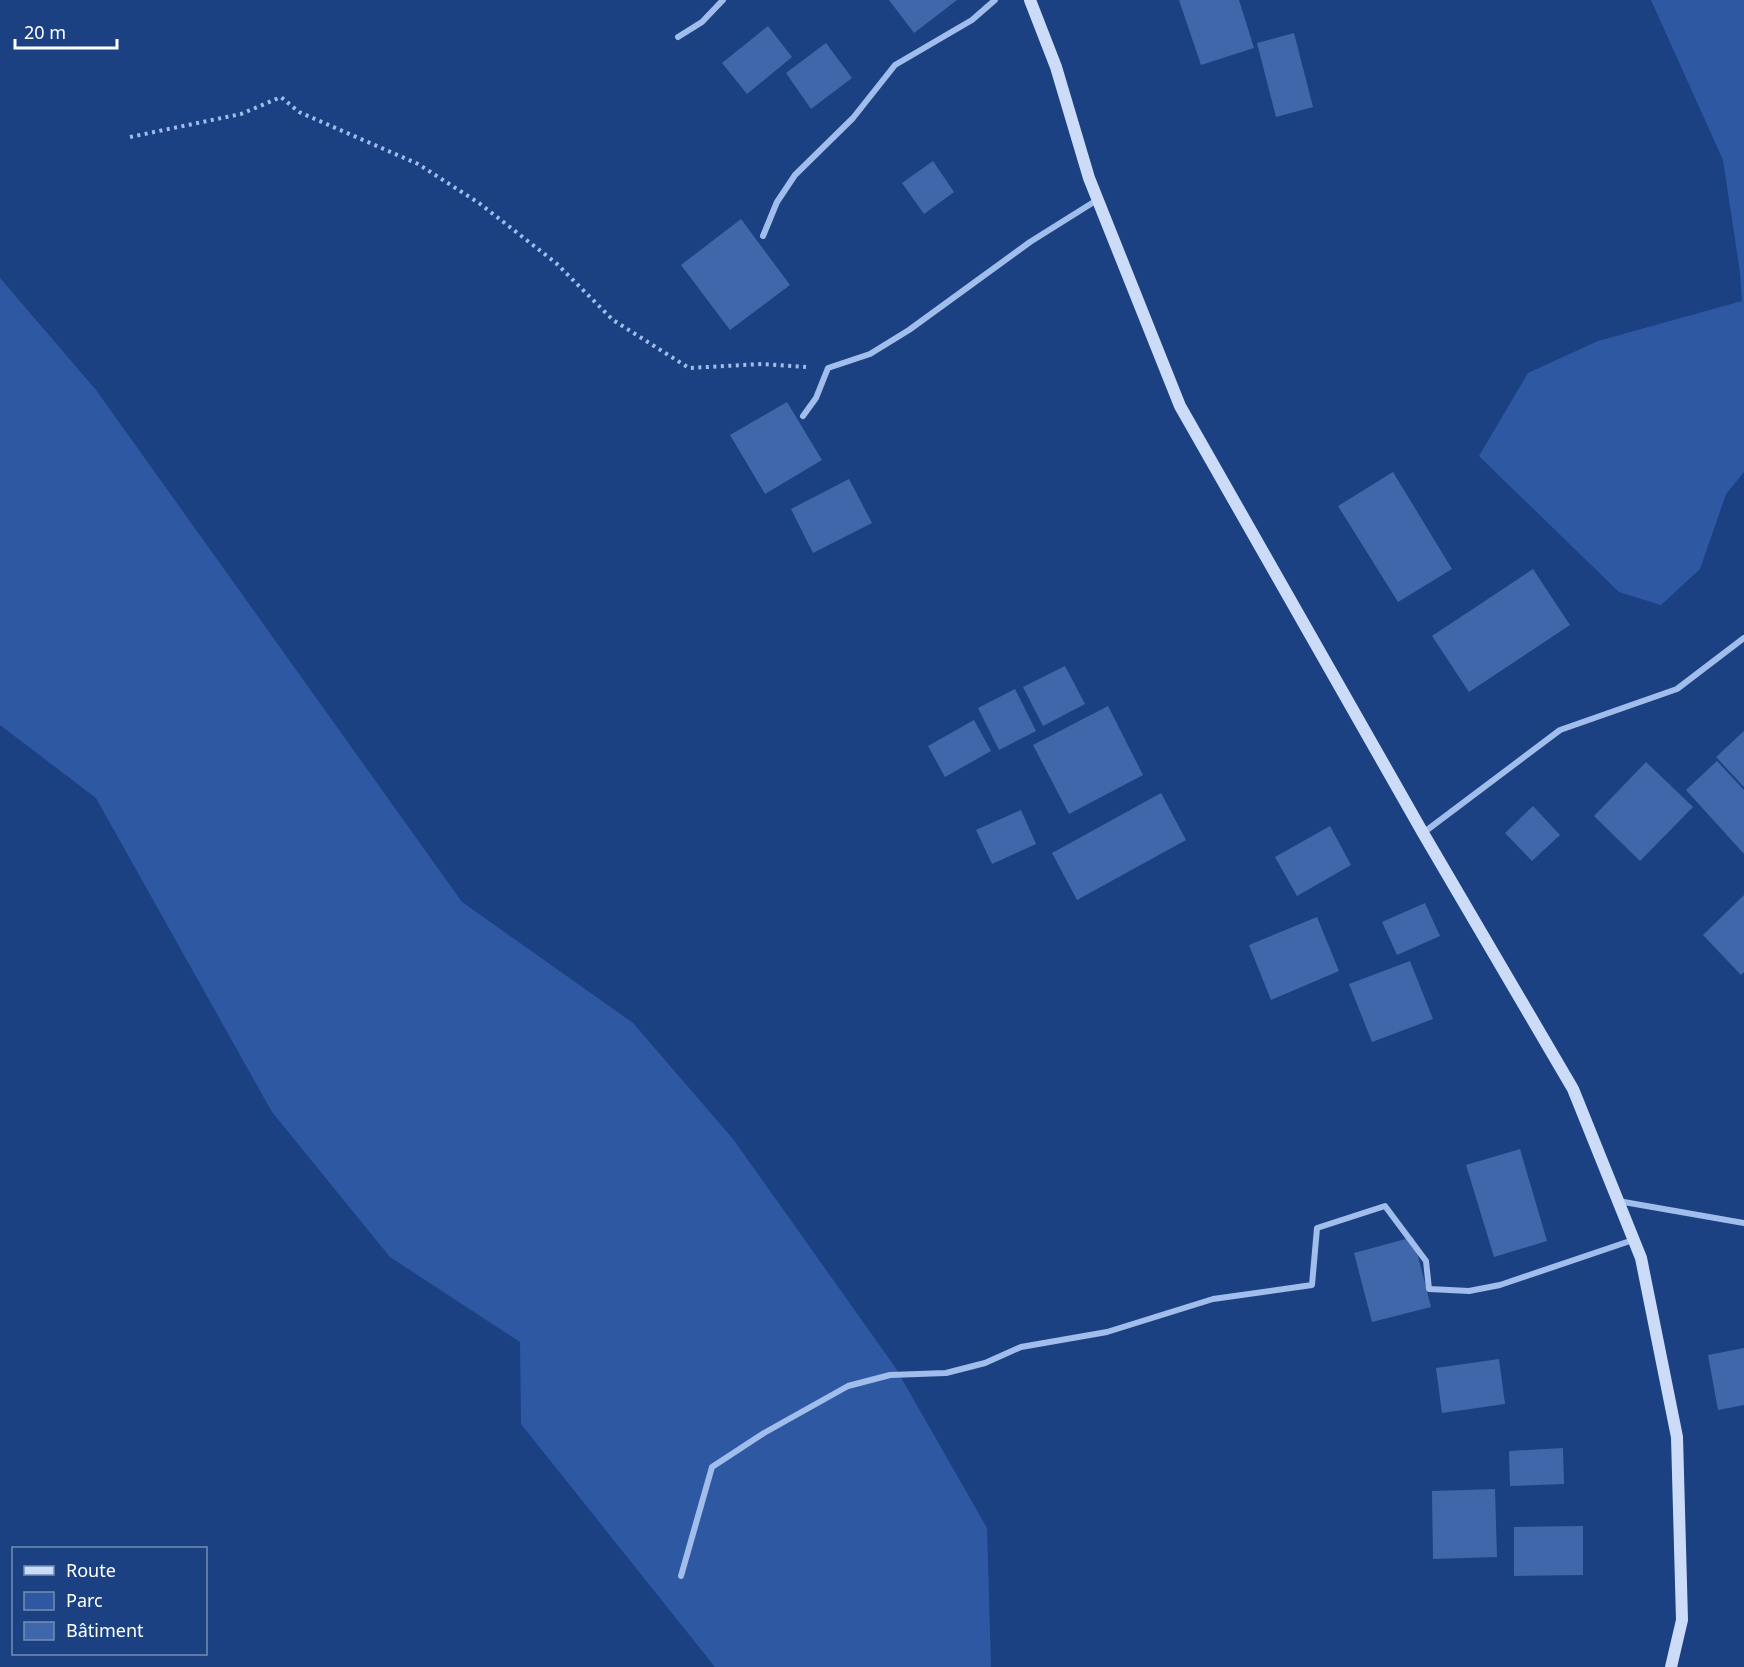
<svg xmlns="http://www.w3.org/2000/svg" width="1744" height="1667" viewBox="0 0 1744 1667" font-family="'Noto Sans',sans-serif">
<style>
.green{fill:#2e59a2}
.building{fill:#3f67aa}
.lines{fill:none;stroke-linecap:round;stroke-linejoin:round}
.path{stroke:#a1bdeb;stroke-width:4;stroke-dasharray:3 4.5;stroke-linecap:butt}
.street{stroke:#a1bdeb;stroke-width:6}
.secondary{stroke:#ccdcf8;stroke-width:12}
</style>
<rect width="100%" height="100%" fill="#1b4183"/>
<g class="green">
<path d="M1651,0H1744V472L1726,494L1700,569L1661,605L1619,592L1479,456L1528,373L1598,341L1742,301L1740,272L1723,160Z"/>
<path d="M0,278L96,390L462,902L633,1023L733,1139L895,1367L987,1528L991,1667H715L521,1424L520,1342L390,1257L272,1112L96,798L0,725Z"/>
</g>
<g class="building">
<path d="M889,0H957L914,33Z"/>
<path d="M1179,0H1239L1254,48L1201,65Z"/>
<path d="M768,26L792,57L747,94L722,63Z"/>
<path d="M1294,33L1313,107L1276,117L1257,43Z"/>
<path d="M826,43L852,78L811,109L786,73Z"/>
<path d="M933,161L954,192L924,214L902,183Z"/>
<path d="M741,219L790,285L730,330L681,265Z"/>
<path d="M787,402L822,460L765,494L730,435Z"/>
<path d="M1393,472L1452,569L1398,602L1338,506Z"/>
<path d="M849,479L872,523L813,553L791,509Z"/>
<path d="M1533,569L1570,625L1469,692L1432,636Z"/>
<path d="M1065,666L1085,704L1043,726L1023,687Z"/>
<path d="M1015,689L1036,731L999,750L978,708Z"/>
<path d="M1108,706L1143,775L1069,814L1033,745Z"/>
<path d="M974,720L991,751L945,777L928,746Z"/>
<path d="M1744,731V787L1716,757Z"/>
<path d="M1717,761L1744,790V854L1686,790Z"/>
<path d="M1646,762L1693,807L1640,861L1594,816Z"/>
<path d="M1161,793L1186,840L1077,900L1052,853Z"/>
<path d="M1533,806L1560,835L1532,861L1505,833Z"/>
<path d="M1021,810L1036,844L992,864L976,830Z"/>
<path d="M1330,826L1351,865L1297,896L1275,857Z"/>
<path d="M1744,895V972L1741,975L1703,935Z"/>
<path d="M1425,903L1440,936L1397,955L1382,922Z"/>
<path d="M1317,917L1339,971L1271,1000L1249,945Z"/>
<path d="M1410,961L1433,1019L1372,1042L1349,984Z"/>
<path d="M1520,1149L1547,1241L1494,1257L1466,1165Z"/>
<path d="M1413,1237L1431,1307L1372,1322L1354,1253Z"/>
<path d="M1744,1348V1405L1718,1410L1708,1355Z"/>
<path d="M1499,1359L1505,1404L1442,1413L1436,1368Z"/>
<path d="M1563,1448L1564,1484L1510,1486L1509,1451Z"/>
<path d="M1495,1489L1497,1557L1433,1559L1432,1491Z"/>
<path d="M1583,1526V1575L1514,1576V1527Z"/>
</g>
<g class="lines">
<path class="path" d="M130,137L241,114L281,97L299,112L418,164L479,203L556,263L613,320L689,368L762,364L806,367"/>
<g class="street">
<path d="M678,37L702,22L723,0"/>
<path d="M763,236L777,202L795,175L853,118L895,65L972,20L995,0"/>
<path d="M803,416L816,398L828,368L870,354L909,330L1030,242L1097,200"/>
<path d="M1423,833L1560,730L1677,689L1744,638"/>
<path d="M1618,1201L1744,1223"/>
<path d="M681,1576L712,1467L764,1433L848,1386L890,1375L946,1373L985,1363L1021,1347L1107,1332L1213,1299L1312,1285L1317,1228L1385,1206L1426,1261L1429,1289L1469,1291L1500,1285L1633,1240"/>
</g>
<path class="secondary" d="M1030,0L1056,67L1089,178L1180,406L1423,833L1573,1089L1641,1258L1677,1437L1682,1620L1671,1667"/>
</g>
<rect x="12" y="1547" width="195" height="108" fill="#1b4183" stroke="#768db5" stroke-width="1.5"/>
<rect x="24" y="1566" width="30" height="9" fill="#ccdcf8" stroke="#768db5" stroke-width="1.5"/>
<text x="66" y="1577" font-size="18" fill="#ffffff">Route</text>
<rect x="24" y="1592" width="30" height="18" fill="#2e59a2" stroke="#768db5" stroke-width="1.5"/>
<text x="66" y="1607" font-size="18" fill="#ffffff">Parc</text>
<rect x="24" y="1622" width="30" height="18" fill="#3f67aa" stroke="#768db5" stroke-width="1.5"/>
<text x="66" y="1637" font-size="18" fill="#ffffff">Bâtiment</text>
<path d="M15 39v9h102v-9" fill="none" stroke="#ffffff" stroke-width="3"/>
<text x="24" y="39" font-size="18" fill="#ffffff" stroke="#1b4183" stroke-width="4.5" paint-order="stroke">20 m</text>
</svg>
